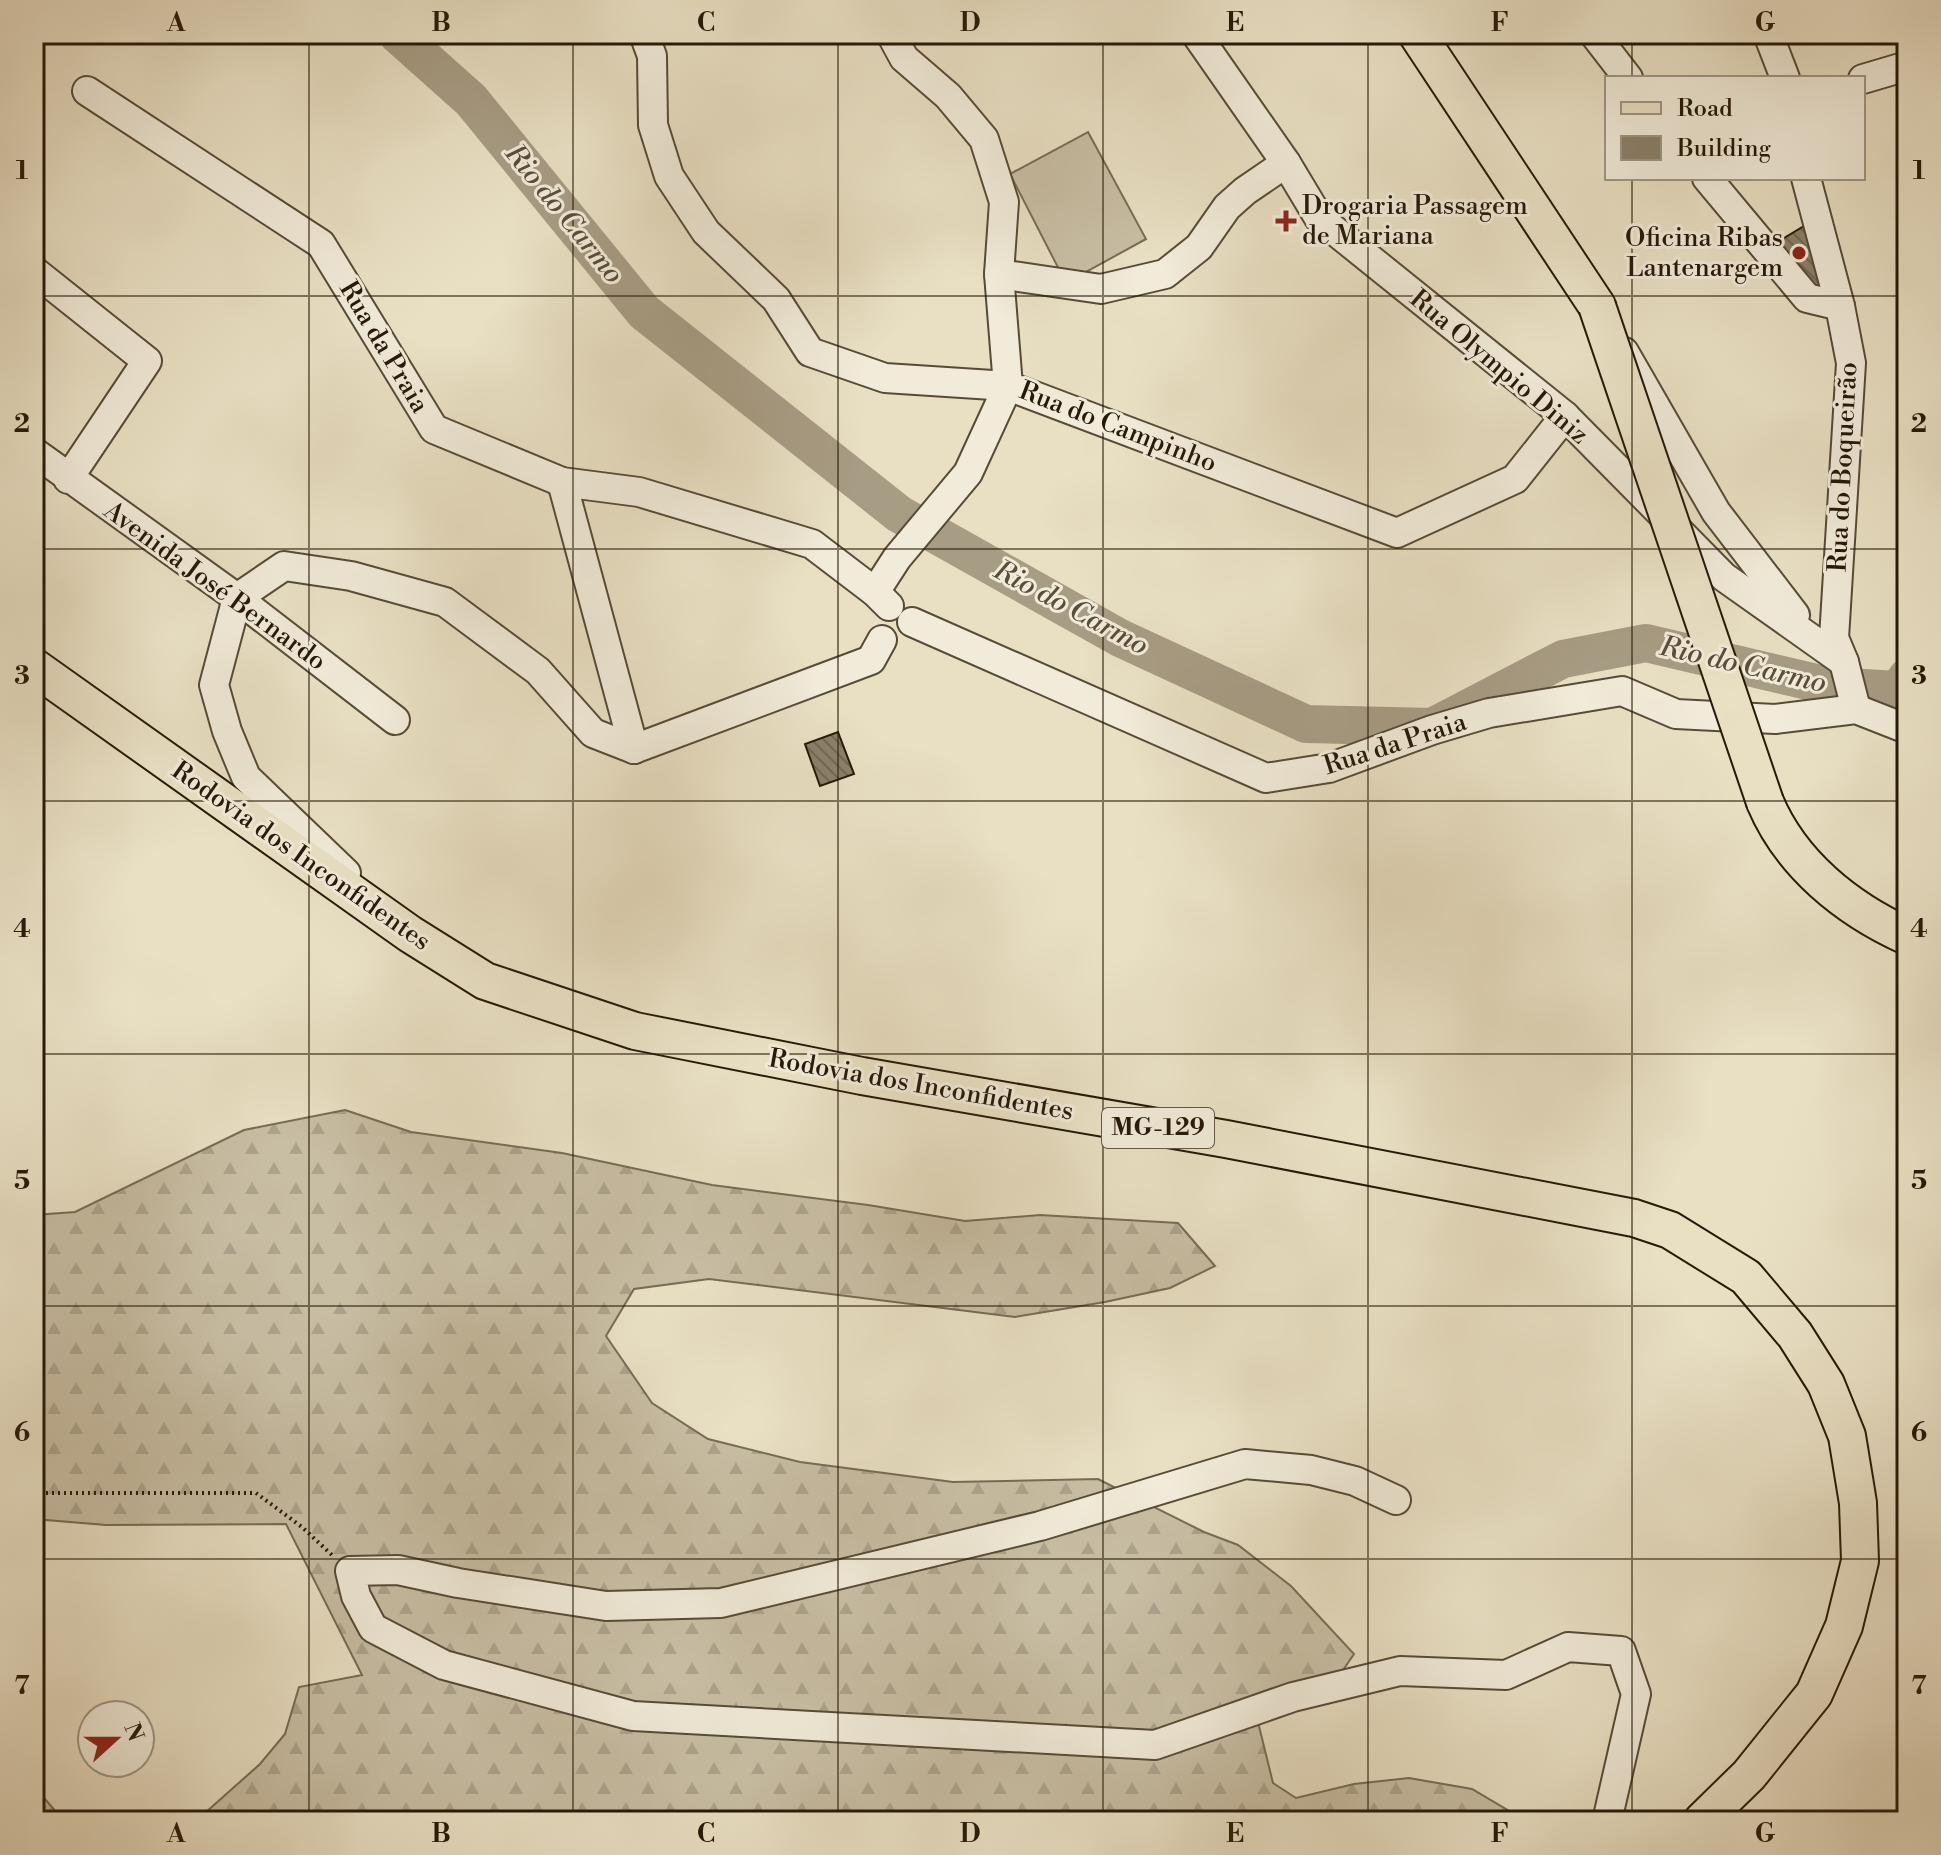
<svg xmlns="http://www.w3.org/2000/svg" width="1941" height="1855" viewBox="0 0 1941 1855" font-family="'Libre Bodoni',serif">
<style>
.forest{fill:url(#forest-firs);stroke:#776c56;stroke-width:2}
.pitch{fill:#c8bea4;stroke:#776c56;stroke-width:2}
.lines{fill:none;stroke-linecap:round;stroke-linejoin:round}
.river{stroke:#a79c84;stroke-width:38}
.building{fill:url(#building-back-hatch);stroke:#261908;stroke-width:2}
.minor-casing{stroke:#574b37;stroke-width:32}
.major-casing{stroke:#261908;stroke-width:40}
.path{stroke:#261908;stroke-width:4;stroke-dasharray:2 4;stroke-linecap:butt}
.minor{stroke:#f1ebd9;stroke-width:28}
.major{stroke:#e9e0c4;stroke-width:36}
.major-bridge-casing{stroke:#261908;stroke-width:40;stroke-linecap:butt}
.major-bridge{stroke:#e9e0c4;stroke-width:36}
.grid{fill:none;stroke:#261908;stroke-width:2;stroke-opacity:0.55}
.poi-dot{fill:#8f2418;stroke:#f1ebd9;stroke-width:3}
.labels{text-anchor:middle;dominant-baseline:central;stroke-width:6;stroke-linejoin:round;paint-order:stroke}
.shield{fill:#f1ebd9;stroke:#635847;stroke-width:2}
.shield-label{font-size:24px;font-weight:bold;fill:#261908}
.poi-label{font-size:26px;fill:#261908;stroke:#f1ebd9;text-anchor:start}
.street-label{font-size:26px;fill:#261908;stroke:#f1ebd9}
.water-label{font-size:28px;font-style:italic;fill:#5a4d3a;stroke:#f1ebd9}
.neatline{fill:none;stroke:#261908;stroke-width:3}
.grid-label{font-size:26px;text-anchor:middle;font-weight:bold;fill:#261908}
</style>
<defs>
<pattern id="forest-firs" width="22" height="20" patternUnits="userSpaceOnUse" patternTransform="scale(2)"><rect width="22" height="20" fill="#c8bea4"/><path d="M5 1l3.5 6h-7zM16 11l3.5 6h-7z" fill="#aca38c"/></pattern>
<pattern id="building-back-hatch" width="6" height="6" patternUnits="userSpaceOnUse" patternTransform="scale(2)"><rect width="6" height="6" fill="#8b806a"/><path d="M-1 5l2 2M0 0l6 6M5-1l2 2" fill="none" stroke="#716855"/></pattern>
</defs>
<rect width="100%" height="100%" fill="#e9e0c4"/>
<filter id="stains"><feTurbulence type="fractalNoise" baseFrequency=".0025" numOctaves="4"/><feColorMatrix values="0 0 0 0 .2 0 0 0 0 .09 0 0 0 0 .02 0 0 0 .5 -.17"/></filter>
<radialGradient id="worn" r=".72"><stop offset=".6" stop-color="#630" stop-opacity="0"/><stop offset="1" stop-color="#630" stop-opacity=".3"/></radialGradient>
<g class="forest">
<path d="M345,1110L411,1132L562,1153L712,1185L868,1205L965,1221L1040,1215L1178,1223L1215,1266L1170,1288L1105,1302L1015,1317L709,1279L634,1289L606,1336L652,1403L708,1439L800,1462L953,1482L1098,1479L1204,1532L1238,1545L1291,1586L1354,1654L1330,1689L1256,1714L1273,1783L1296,1798L1354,1784L1409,1778L1472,1789L1526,1821H196L260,1764L285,1734L299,1687L362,1675L286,1524L106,1525L34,1519V1215L75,1212L244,1130Z"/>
<path d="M34,1787L38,1791L64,1821H34Z"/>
</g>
<path class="pitch" d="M1088,132L1146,239L1066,283L1010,174Z"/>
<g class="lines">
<path class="river" d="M397,34L471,100L644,312L899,514L1120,638L1306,724L1432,727L1563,659L1646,643L1829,686L1898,690L1907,677"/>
</g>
<g class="building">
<path d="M1809,223L1828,289L1814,291L1774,244Z"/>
<path d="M838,732L854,774L820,786L805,744Z"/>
</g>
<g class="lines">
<defs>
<g id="minor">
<path d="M644,34L652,56L653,125L669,176L706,232L776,299L810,352L885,378L1008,386L968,473L897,558L875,592"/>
<path d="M891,34L904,58L948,96L984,139L1004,202L999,274L1008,386L1397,533L1515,479L1565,416"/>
<path d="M1196,34L1286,163L1319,218L1565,416L1724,577L1844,662"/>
<path d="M1594,34L1628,78"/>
<path d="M1768,34L1785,78"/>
<path d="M1863,79L1907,66"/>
<path d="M87,91L321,244L434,429L562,482L639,492L812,544L875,592L889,606"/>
<path d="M1707,178L1807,298L1840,306"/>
<path d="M1806,178L1840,306L1851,363L1834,638L1844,662L1856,709"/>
<path d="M34,271L147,361L68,479"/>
<path d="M999,274L1101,289L1165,274L1199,247L1227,207L1245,191L1286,163"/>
<path d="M1624,352L1716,512L1795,615"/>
<path d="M34,452L237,598L395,720"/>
<path d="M562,482L634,749"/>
<path d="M912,622L1266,778L1329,768L1432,730L1489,713L1622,691L1676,714L1775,719L1856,709L1907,729"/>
<path d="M634,749L871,660L882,640"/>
<path d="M346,873L246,777L227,731L214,685L237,598L284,566L351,576L445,602L538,671L593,733L634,749"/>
<path d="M1396,1500L1355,1481L1311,1470L1245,1464L1040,1526L721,1603L606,1606L458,1583L398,1570L350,1571L356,1596L373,1628L444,1665L633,1716L1155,1745L1293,1697L1400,1671L1506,1675L1568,1647L1621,1651L1636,1694L1607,1821"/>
</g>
<g id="major">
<path d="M1417,34L1597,306"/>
<path d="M34,667L410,934L485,981L635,1031L862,1076L1226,1139L1634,1218L1670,1230L1746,1277L1795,1335L1826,1384L1847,1436L1858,1503L1860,1561L1844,1626L1814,1694L1749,1775L1702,1821"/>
<path d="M1765,802C1791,864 1847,909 1907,936"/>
</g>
</defs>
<use href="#minor" class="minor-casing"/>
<use href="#major" class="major-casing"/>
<path class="path" d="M34,1493H256L302,1527L333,1556"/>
<use href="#minor" class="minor"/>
<use href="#major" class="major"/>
<defs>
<path id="major-bridge" d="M1597,306L1765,802"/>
</defs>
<use href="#major-bridge" class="major-bridge-casing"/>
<use href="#major-bridge" class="major-bridge"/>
</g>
<path class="grid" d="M309,34V1821M573,34V1821M838,34V1821M1103,34V1821M1368,34V1821M1632,34V78M1632,178V1821M34,296H1907M34,549H1907M34,801H1907M34,1054H1907M34,1306H1907M34,1559H1907"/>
<g class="poi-dot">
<path d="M1282 209h8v8h8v8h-8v8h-8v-8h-8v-8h8z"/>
<circle cx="1799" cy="253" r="8"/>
</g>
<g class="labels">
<rect class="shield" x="1102" y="1108" width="112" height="40" rx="6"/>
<g class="shield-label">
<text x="1158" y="1128">MG-129</text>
</g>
<g class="poi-label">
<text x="1302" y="206">Drogaria Passagem<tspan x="1302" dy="30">de Mariana</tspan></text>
<text x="1783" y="238" text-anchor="end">Oficina Ribas<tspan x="1783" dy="30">Lantenargem</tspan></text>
</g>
<g class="street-label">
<text transform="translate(384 347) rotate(59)">Rua da Praia</text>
<text transform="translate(1499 367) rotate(40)">Rua Olympio Diniz</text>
<text transform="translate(1118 427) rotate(21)">Rua do Campinho</text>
<text transform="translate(1843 467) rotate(-87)">Rua do Boqueirão</text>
<text transform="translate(215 586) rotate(36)">Avenida José Bernardo</text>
<text transform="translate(1395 744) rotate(-18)">Rua da Praia</text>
<text transform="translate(301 856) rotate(35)">Rodovia dos Inconfidentes</text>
<text transform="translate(921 1085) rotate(10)">Rodovia dos Inconfidentes</text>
</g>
<g class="water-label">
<text transform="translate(564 214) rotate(51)">Rio do Carmo</text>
<text transform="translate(1071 608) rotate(28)">Rio do Carmo</text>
<text transform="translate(1743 665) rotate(13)">Rio do Carmo</text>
</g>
</g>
<rect width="1941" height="1855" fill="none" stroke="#e9e0c4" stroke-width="88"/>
<rect x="1605" y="76" width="260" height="104" fill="#f1ebd9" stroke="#a09785" stroke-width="2"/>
<rect x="1621" y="102" width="40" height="12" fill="#e9e0c4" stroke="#a09785" stroke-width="2"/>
<text x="1677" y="116" font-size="24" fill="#261908">Road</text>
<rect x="1621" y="136" width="40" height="24" fill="#8b806a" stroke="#a09785" stroke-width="2"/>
<text x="1677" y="156" font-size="24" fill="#261908">Building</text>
<g transform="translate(116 1739) rotate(69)"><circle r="38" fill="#f1ebd9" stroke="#a09785" stroke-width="2"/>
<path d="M0-6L14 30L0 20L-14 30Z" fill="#8f2418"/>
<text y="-12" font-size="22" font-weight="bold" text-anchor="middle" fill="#261908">N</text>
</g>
<rect x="44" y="44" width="1853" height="1767" class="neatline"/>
<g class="grid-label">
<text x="176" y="31">A</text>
<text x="441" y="31">B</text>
<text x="706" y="31">C</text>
<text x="970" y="31">D</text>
<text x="1235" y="31">E</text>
<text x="1500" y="31">F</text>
<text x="1765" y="31">G</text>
<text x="22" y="179">1</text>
<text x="1919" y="179">1</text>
<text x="22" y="432">2</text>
<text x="1919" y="432">2</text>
<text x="22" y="684">3</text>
<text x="1919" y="684">3</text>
<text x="22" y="937">4</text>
<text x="1919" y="937">4</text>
<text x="22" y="1189">5</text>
<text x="1919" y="1189">5</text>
<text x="22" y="1441">6</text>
<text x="1919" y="1441">6</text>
<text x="22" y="1694">7</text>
<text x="1919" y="1694">7</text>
<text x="176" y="1842">A</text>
<text x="441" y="1842">B</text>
<text x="706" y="1842">C</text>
<text x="970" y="1842">D</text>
<text x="1235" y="1842">E</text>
<text x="1500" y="1842">F</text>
<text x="1765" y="1842">G</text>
</g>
<rect width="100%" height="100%" filter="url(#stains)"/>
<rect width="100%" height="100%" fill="url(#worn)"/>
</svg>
